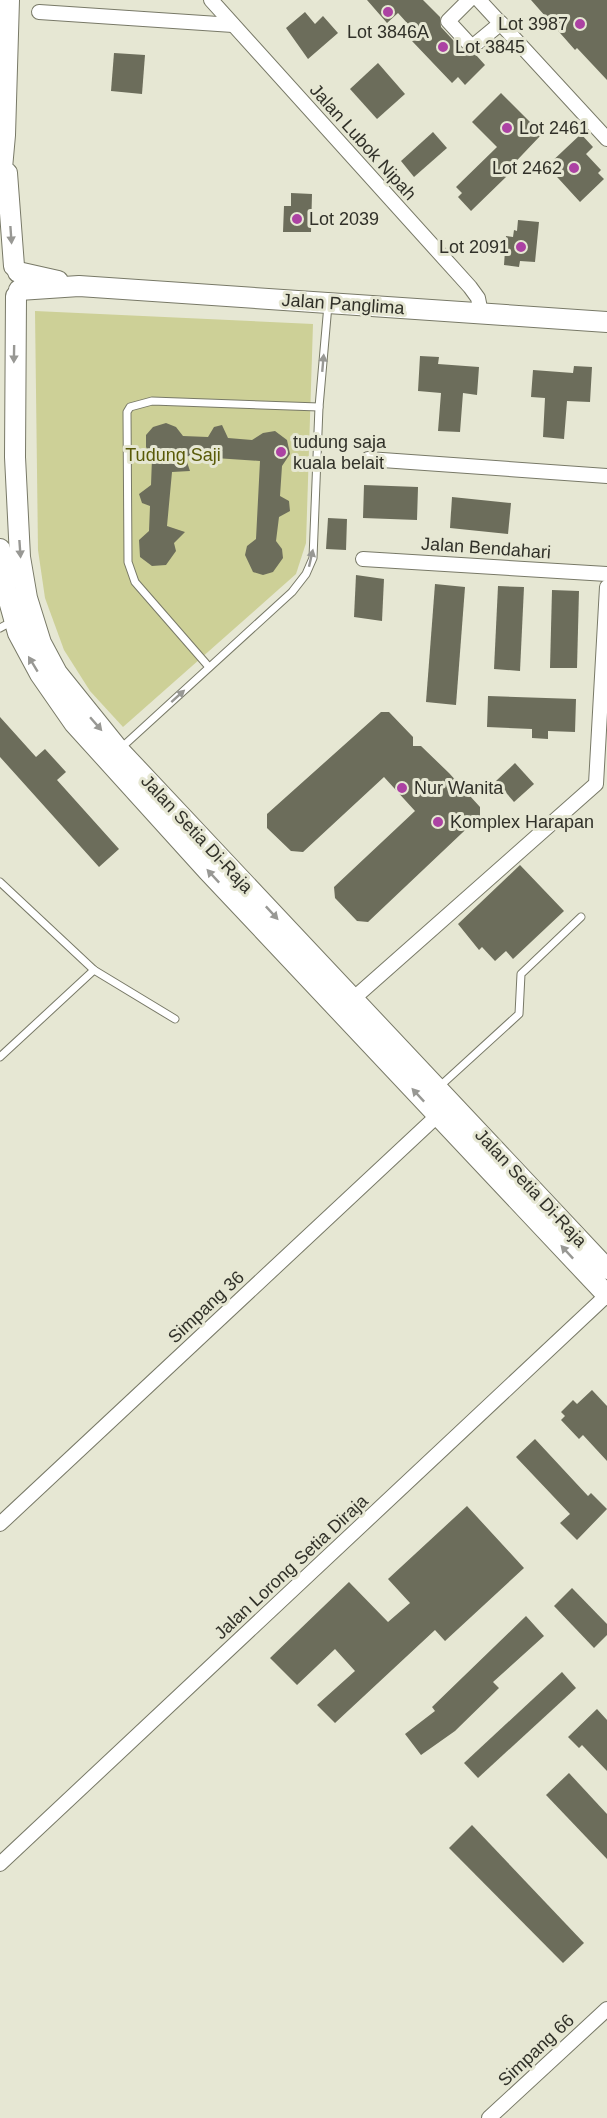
<svg xmlns="http://www.w3.org/2000/svg" width="607" height="2118" viewBox="0 0 607 2118" font-family="Helvetica,sans-serif">
<style>
.green{fill:#cdd097}
.building{fill:#6c6d5b}
.lines{fill:none;stroke-linecap:round;stroke-linejoin:round}
.lane-casing{stroke:#787967;stroke-width:9}
.street-casing{stroke:#787967;stroke-width:16}
.secondary-casing{stroke:#787967;stroke-width:22}
.lane{stroke:#fff;stroke-width:7}
.street{stroke:#fff;stroke-width:14}
.secondary{stroke:#fff;stroke-width:20}
.oneway{fill:#989894}
.poi-dot{fill:#ac42a3;stroke:#e6e7d3;stroke-width:2}
.labels{text-anchor:middle;dominant-baseline:central;stroke-width:6;stroke-linejoin:round;paint-order:stroke}
.poi-label{font-size:18px;fill:#313129;stroke:#e6e7d3;text-anchor:start}
.street-label{font-size:18px;fill:#313129;stroke:#e6e7d3}
.park-label{font-size:18px;fill:#595a08;stroke:#e6e7d3}
</style>
<rect width="100%" height="100%" fill="#e6e7d3"/>
<path class="green" d="M35,311L313,324L306,543L296,574L123,727L90,691L64,650L45,598L38,550Z"/>
<g class="building">
<path d="M367,0H423L440,17L441,27L465,53L476,55L485,65L465,85L458,77L452,83L412,41L418,35L398,13L387,23Z"/>
<path d="M531,0H607V80L577,48L575,50Z"/>
<path d="M305,12L315,24L323,16L338,33L308,59L286,28Z"/>
<path d="M114,53L145,55L142,94L111,91Z"/>
<path d="M378,63L405,94L377,119L350,89Z"/>
<path d="M501,93L542,134L505,173L507,176L471,211L458,197L462,193L456,187L497,147L472,122Z"/>
<path d="M433,132L447,148L414,177L401,161Z"/>
<path d="M581,134L593,147L586,154L601,170L598,173L604,179L580,202L547,166Z"/>
<path d="M291,193L312,194L311,232H283L284,206H291Z"/>
<path d="M518,220L539,222L535,262L520,261L519,267L504,265L506,236L513,237L514,230L517,231Z"/>
<path d="M420,356L439,357L438,364L479,367L477,395L463,393L460,432L438,431L441,393L418,391Z"/>
<path d="M574,366L592,367L590,402L567,401L564,439L543,437L545,398L531,397L533,370L573,373Z"/>
<path d="M166,423L176,427L183,436L208,437L214,427L222,425L228,438L252,440L263,433L275,431L287,440L290,454L282,466L280,496L289,501L290,511L279,517L276,541L282,549L283,558L273,572L263,575L253,572L245,555L247,546L256,539L260,461L185,456L190,471L172,472L167,526L185,532L174,543L176,551L166,565L152,566L140,557L139,540L149,531L150,506L142,503L139,494L151,485L152,458L146,447V435L153,427Z"/>
<path d="M364,485L418,487L417,520L363,518Z"/>
<path d="M452,497L511,503L508,534L450,528Z"/>
<path d="M328,518L347,519L346,550L326,549Z"/>
<path d="M356,575L384,579L382,621L354,617Z"/>
<path d="M435,584L465,587L456,705L426,702Z"/>
<path d="M498,586L524,587L520,671L494,669Z"/>
<path d="M552,590L579,591L577,668H550Z"/>
<path d="M488,696L576,699L575,732L548,731V739L532,738V729L487,727Z"/>
<path d="M381,712H389L413,737V746H421L449,773L480,807V816L368,922L357,921L335,898L334,887L415,811L384,777L303,852L291,851L267,828V814Z"/>
<path d="M0,717L36,757L45,749L66,772L57,780L119,849L99,867L0,757Z"/>
<path d="M515,763L534,784L514,802L496,781Z"/>
<path d="M520,865L564,911L513,959L506,951L495,961L482,947L479,950L458,924Z"/>
<path d="M592,1390L607,1406V1461L583,1435L579,1439L561,1420L565,1416L561,1412L573,1400L577,1404Z"/>
<path d="M535,1439L588,1496L591,1493L607,1509L577,1540L560,1523L570,1514L516,1457Z"/>
<path d="M467,1506L524,1568L445,1641L435,1630L335,1723L317,1705L355,1671L335,1649L297,1685L270,1658L349,1582L388,1622L410,1603L388,1579Z"/>
<path d="M572,1588L607,1624V1635L594,1648L554,1606Z"/>
<path d="M526,1616L544,1636L493,1682L499,1688L455,1731L421,1755L405,1734L435,1711L432,1707Z"/>
<path d="M562,1672L576,1688L478,1778L464,1763Z"/>
<path d="M597,1709L607,1720V1771L582,1745L579,1748L568,1737Z"/>
<path d="M569,1773L607,1814V1859L546,1795Z"/>
<path d="M472,1825L584,1943L563,1963L449,1848Z"/>
</g>
<g class="lines">
<defs>
<g id="lane">
<path d="M0,628L13,621"/>
<path d="M209,667L135,582L128,562L127,412L130,407L152,401L319,407"/>
<path d="M121,748L292,592L306,574L313,558L319,407L328,305"/>
<path d="M0,882L94,970L175,1019"/>
<path d="M0,1057L94,970"/>
<path d="M439,1087L519,1014L521,974L581,917"/>
</g>
<g id="street">
<path d="M211,0L470,287L478,298L481,313"/>
<path d="M469,0L448,21L472,47L501,23"/>
<path d="M479,0L607,139"/>
<path d="M39,12L233,25"/>
<path d="M368,459L607,476"/>
<path d="M363,559L607,574"/>
<path d="M353,999L596,784L607,587"/>
<path d="M0,1524L437,1116"/>
<path d="M0,1864L607,1295"/>
<path d="M489,2118L607,2009"/>
</g>
<g id="secondary">
<path d="M7,173L14,266"/>
<path d="M0,190L5,135L9,0"/>
<path d="M18,272L58,281"/>
<path d="M19,290L79,286L607,322"/>
<path d="M16,296L15,457L20,557L27,598L41,643L57,673L119,750L607,1269"/>
<path d="M0,549L6,590L18,633L40,674L74,723L208,871L607,1295"/>
</g>
</defs>
<use href="#lane" class="lane-casing"/>
<use href="#street" class="street-casing"/>
<use href="#secondary" class="secondary-casing"/>
<use href="#lane" class="lane"/>
<use href="#street" class="street"/>
<use href="#secondary" class="secondary"/>
</g>
<defs><path id="oneway-solid" d="M-6-.8H1V-3.2L6.5 0L1 3.2V.8H-6Z" transform="scale(1.5)"/></defs>
<g class="oneway">
<use href="#oneway-solid" transform="translate(11 235) rotate(86)"/>
<use href="#oneway-solid" transform="translate(14 354) rotate(91)"/>
<use href="#oneway-solid" transform="translate(323 363) rotate(-85)"/>
<use href="#oneway-solid" transform="translate(20 549) rotate(86)"/>
<use href="#oneway-solid" transform="translate(311 558) rotate(-77)"/>
<use href="#oneway-solid" transform="translate(33 664) rotate(-121)"/>
<use href="#oneway-solid" transform="translate(178 696) rotate(-42)"/>
<use href="#oneway-solid" transform="translate(96 724) rotate(49)"/>
<use href="#oneway-solid" transform="translate(213 876) rotate(-133)"/>
<use href="#oneway-solid" transform="translate(272 913) rotate(47)"/>
<use href="#oneway-solid" transform="translate(418 1095) rotate(-133)"/>
<use href="#oneway-solid" transform="translate(567 1252) rotate(-133)"/>
</g>
<g class="poi-dot">
<circle cx="388" cy="12" r="6"/>
<circle cx="580" cy="24" r="6"/>
<circle cx="443" cy="47" r="6"/>
<circle cx="507" cy="128" r="6"/>
<circle cx="574" cy="168" r="6"/>
<circle cx="297" cy="219" r="6"/>
<circle cx="521" cy="247" r="6"/>
<circle cx="281" cy="452" r="6"/>
<circle cx="402" cy="788" r="6"/>
<circle cx="438" cy="822" r="6"/>
</g>
<g class="labels">
<g class="poi-label">
<text x="568" y="24" text-anchor="end">Lot 3987</text>
<text x="388" y="32" text-anchor="middle">Lot 3846A</text>
<text x="455" y="47">Lot 3845</text>
<text x="519" y="128">Lot 2461</text>
<text x="562" y="168" text-anchor="end">Lot 2462</text>
<text x="309" y="219">Lot 2039</text>
<text x="509" y="247" text-anchor="end">Lot 2091</text>
<text x="293" y="442">tudung saja<tspan x="293" dy="21">kuala belait</tspan></text>
<text x="414" y="788">Nur Wanita</text>
<text x="450" y="822">Komplex Harapan</text>
</g>
<g class="street-label">
<text transform="translate(363 142) rotate(48)">Jalan Lubok Nipah</text>
<text transform="translate(343 304) rotate(4)">Jalan Panglima</text>
<text transform="translate(486 548) rotate(4)">Jalan Bendahari</text>
<text transform="translate(197 834) rotate(47)">Jalan Setia Di-Raja</text>
<text transform="translate(531 1188) rotate(47)">Jalan Setia Di-Raja</text>
<text transform="translate(206 1307) rotate(-43)">Simpang 36</text>
<text transform="translate(291 1567) rotate(-43)">Jalan Lorong Setia Diraja</text>
<text transform="translate(536 2050) rotate(-43)">Simpang 66</text>
</g>
<g class="park-label">
<text x="173" y="455">Tudung Saji</text>
</g>
</g>
</svg>
